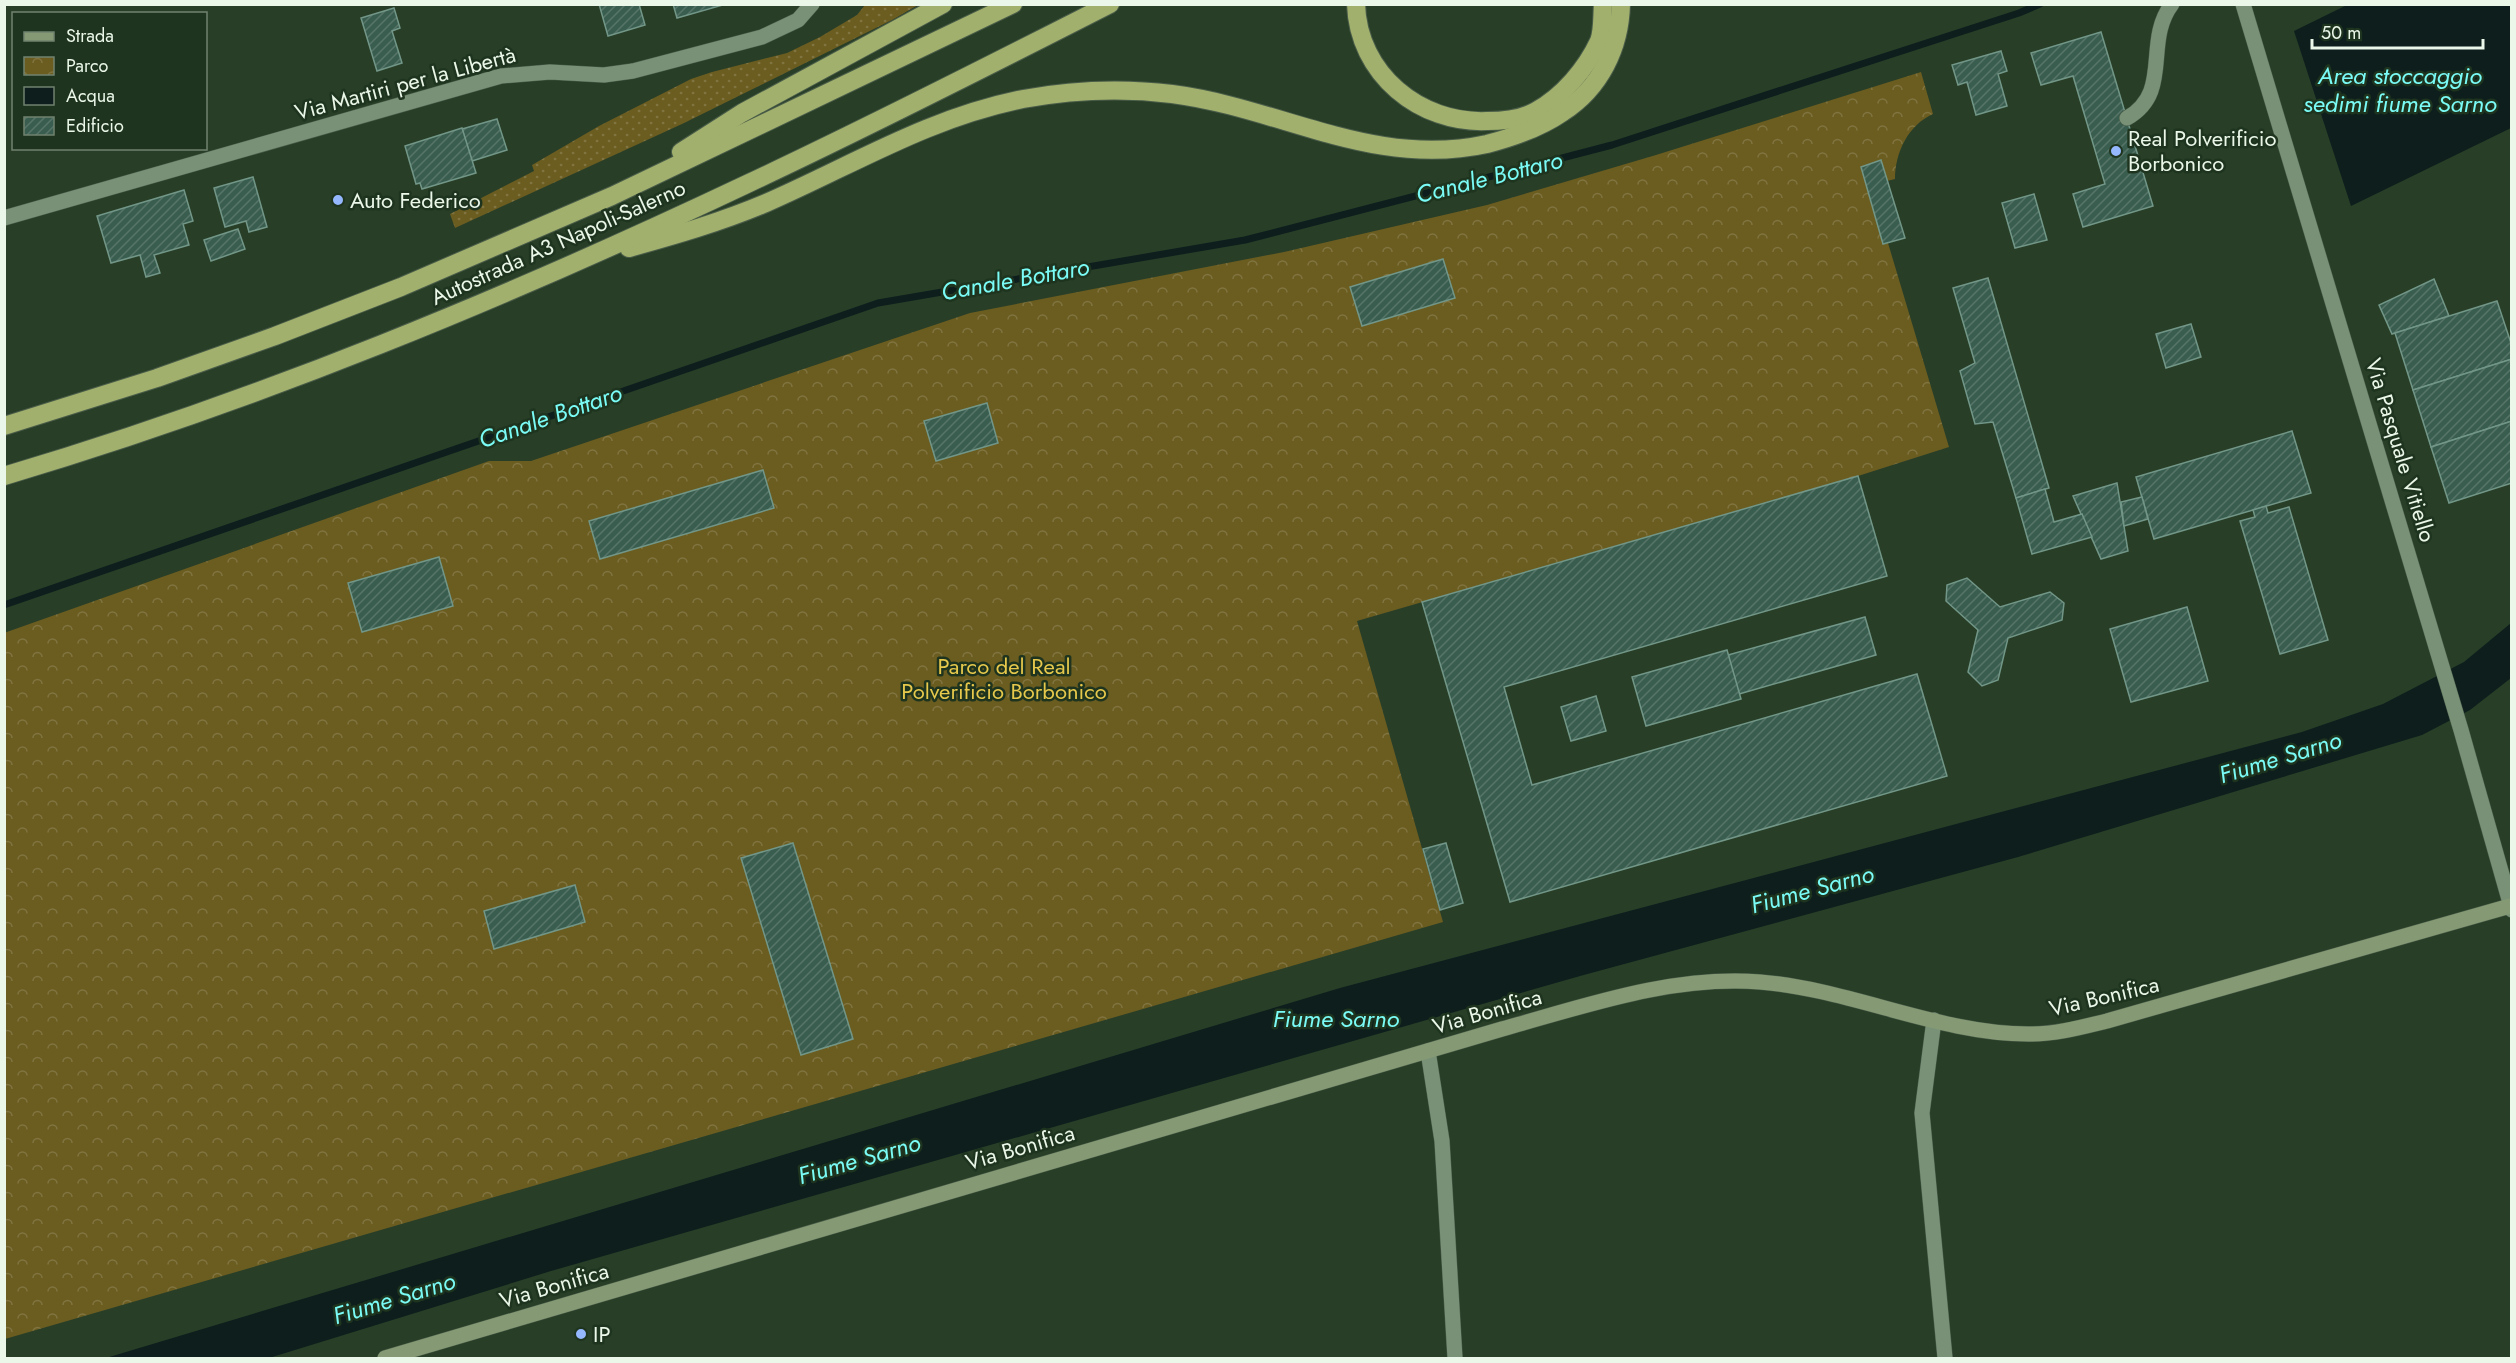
<svg xmlns="http://www.w3.org/2000/svg" width="2516" height="1363" viewBox="0 0 2516 1363" font-family="Jost,sans-serif">
<style>
.grass{fill:url(#grass-dots)}
.park{fill:url(#park-crowns)}
.water{fill:#0d1e1d}
.lines{fill:none;stroke-linecap:round;stroke-linejoin:round}
.stream{stroke:#0d1e1d;stroke-width:7}
.building{fill:url(#building-hatch);stroke:#729788;stroke-width:1.5}
.pedestrian-casing{stroke:#495c48;stroke-width:16}
.minor-casing{stroke:#495c48;stroke-width:16}
.tertiary-casing{stroke:#495c48;stroke-width:16}
.secondary-casing{stroke:#495c48;stroke-width:16}
.motorway-casing{stroke:#495c48;stroke-width:20}
.pedestrian{stroke:#799177;stroke-width:15}
.minor{stroke:#799177;stroke-width:15}
.tertiary{stroke:#799177;stroke-width:15}
.secondary{stroke:#859a74;stroke-width:15}
.motorway{stroke:#a1b06d;stroke-width:18}
.poi-dot{fill:#95b7fd;stroke:#1e341e;stroke-width:2}
.labels{text-anchor:middle;dominant-baseline:central;stroke-width:5;stroke-linejoin:round;paint-order:stroke}
.street-label{font-size:22px;fill:#eaf7e9;stroke:#1e341e}
.poi-label{font-size:22px;fill:#eaf7e9;stroke:#1e341e;text-anchor:start}
.park-label{font-size:22px;fill:#e6c84c;stroke:#1e341e}
.water-label{font-size:24px;font-style:italic;fill:#7afbf6;stroke:#1e341e}
</style>
<defs>
<pattern id="grass-dots" width="8" height="8" patternUnits="userSpaceOnUse" patternTransform="scale(1.5)"><rect width="8" height="8" fill="#6b5c20"/><path d="M2 2h.1M6 6h.1" fill="none" stroke="#807440" stroke-width="1.8" stroke-linecap="round"/></pattern>
<pattern id="park-crowns" width="20" height="18" patternUnits="userSpaceOnUse" patternTransform="scale(1.5)"><rect width="20" height="18" fill="#6b5c20"/><path d="M2 6a3 3 0 1 1 6 0M12 15a3 3 0 1 1 6 0" fill="none" stroke="#807440"/></pattern>
<pattern id="building-hatch" width="6" height="6" patternUnits="userSpaceOnUse" patternTransform="scale(1.5)"><rect width="6" height="6" fill="#395d4f"/><path d="M-1 1l2-2M0 6l6-6M5 7l2-2" fill="none" stroke="#567568"/></pattern>
</defs>
<rect width="100%" height="100%" fill="#283e27"/>
<path class="grass" d="M865,5H918L892,20L682,124L455,228L450,214L534,171L532,165L599,126L691,79L712,72L787,53L820,37L857,15Z"/>
<path class="park" d="M1921,72L1933,114C1908,125 1895,153 1895,179L1887,181L1881,160L1861,167L1883,244L1888,243L1949,447L1858,476L1357,621L1443,922L5,1339L4,633L489,461H531L970,313L1284,252L1487,205L1656,155Z"/>
<g class="water">
<path d="M2349,4L2511,5V128L2351,206L2294,31Z"/>
<path d="M2511,623V678L2470,710L2422,735L2018,857L1580,976L551,1271L269,1358H106L1340,988L2302,732L2383,704L2464,662Z"/>
</g>
<g class="lines">
<path class="stream" d="M4,605L878,303L1245,240L1612,145L2019,13L2040,4"/>
</g>
<g class="building">
<path d="M599,4H639L645,25L608,36Z"/>
<path d="M673,4H722L723,5L677,18Z"/>
<path d="M394,8L400,28L392,31L402,63L377,71L361,18Z"/>
<path d="M2101,32L2153,206L2083,227L2073,194L2105,184L2073,76L2041,85L2031,53Z"/>
<path d="M2001,51L2007,71L1998,74L2007,106L1976,115L1967,82L1958,85L1952,65Z"/>
<path d="M497,119L507,150L472,161L462,129Z"/>
<path d="M462,128L476,173L422,189L420,183L416,184L405,146Z"/>
<path d="M1881,160L1905,238L1883,244L1861,167Z"/>
<path d="M253,177L267,227L249,232L246,221L225,227L214,188Z"/>
<path d="M184,190L193,221L183,224L189,245L154,255L160,273L146,277L140,255L111,263L97,216Z"/>
<path d="M2034,194L2047,240L2015,248L2002,203Z"/>
<path d="M238,229L245,249L211,261L204,240Z"/>
<path d="M1443,259L1455,298L1362,326L1350,287Z"/>
<path d="M1988,278L2049,488L2016,498L1993,422L1975,424L1960,371L1975,363L1953,288Z"/>
<path d="M2434,279L2449,316L2392,334L2379,305Z"/>
<path d="M2497,301L2512,346V359L2413,390L2395,333Z"/>
<path d="M2191,324L2201,357L2166,368L2156,334Z"/>
<path d="M2512,359V421L2431,447L2413,390Z"/>
<path d="M987,403L998,443L936,461L924,421Z"/>
<path d="M2512,421V483L2449,503L2431,447Z"/>
<path d="M2292,431L2311,493L2154,539L2136,477Z"/>
<path d="M763,470L774,508L600,559L589,521Z"/>
<path d="M1858,476L1887,576L1504,687L1532,785L1917,674L1947,776L1510,902L1422,602Z"/>
<path d="M2117,483L2128,551L2101,559L2073,496Z"/>
<path d="M2045,489L2054,522L2082,514L2092,537L2032,554L2016,498Z"/>
<path d="M2142,497L2148,519L2124,526L2121,502Z"/>
<path d="M2266,506L2268,513L2289,507L2328,640L2280,654L2240,521L2255,517L2253,510Z"/>
<path d="M439,557L453,606L362,632L348,583Z"/>
<path d="M1967,578L2000,607L2050,592L2064,603L2062,620L2008,638L1998,680L1982,686L1968,672L1978,630L1946,601L1947,585Z"/>
<path d="M2187,607L2208,681L2131,702L2110,629Z"/>
<path d="M1865,617L1876,655L1739,694L1728,655Z"/>
<path d="M1727,650L1741,699L1646,726L1632,677Z"/>
<path d="M1596,696L1606,731L1571,741L1561,707Z"/>
<path d="M793,843L853,1039L801,1055L741,858Z"/>
<path d="M1446,843L1463,903L1440,910L1423,849Z"/>
<path d="M575,885L585,922L494,949L484,911Z"/>
</g>
<g class="lines">
<defs>
<path id="pedestrian" d="M2127,118C2173,92 2143,42 2172,4"/>
<g id="minor">
<path d="M1934,1020L1922,1113L1945,1358"/>
<path d="M1428,1051L1442,1141L1455,1358"/>
</g>
<g id="tertiary">
<path d="M2243,4L2461,730L2512,910"/>
<path d="M4,218L501,76L550,72L604,75L633,71L762,37L798,20L812,4"/>
</g>
<path id="secondary" d="M385,1358L1502,1029C1585,1006 1672,975 1760,982C1850,989 1942,1035 2031,1034C2057,1034 2082,1027 2107,1021L2510,906"/>
<g id="motorway">
<path d="M1356,4C1358,74 1420,124 1487,121C1503,121 1522,119 1536,111C1563,96 1586,69 1599,41C1603,31 1602,15 1603,4"/>
<path d="M681,152L742,113L943,4"/>
<path d="M629,248C676,235 721,222 766,203C853,165 928,118 1023,99C1072,90 1123,88 1172,94C1281,108 1374,169 1487,144C1514,137 1540,128 1563,112C1600,88 1620,48 1621,4"/>
<path d="M4,426L157,378L275,336L401,287L612,196L1013,4"/>
<path d="M4,476C260,400 506,298 747,184C869,127 990,65 1110,4"/>
</g>
</defs>
<use href="#pedestrian" class="pedestrian-casing"/>
<use href="#minor" class="minor-casing"/>
<use href="#tertiary" class="tertiary-casing"/>
<use href="#secondary" class="secondary-casing"/>
<use href="#motorway" class="motorway-casing"/>
<use href="#pedestrian" class="pedestrian"/>
<use href="#minor" class="minor"/>
<use href="#tertiary" class="tertiary"/>
<use href="#secondary" class="secondary"/>
<use href="#motorway" class="motorway"/>
</g>
<g class="poi-dot">
<circle cx="2116" cy="151" r="6"/>
<circle cx="338" cy="200" r="6"/>
<circle cx="581" cy="1334" r="6"/>
</g>
<g class="labels">
<g class="street-label">
<text transform="translate(405 83) rotate(-15)">Via Martiri per la Libertà</text>
<text transform="translate(558 242) rotate(-24)">Autostrada A3 Napoli-Salerno</text>
<text transform="translate(2401 450) rotate(73)">Via Pasquale Vitiello</text>
<text transform="translate(2104 996) rotate(-13)">Via Bonifica</text>
<text transform="translate(1487 1011) rotate(-16)">Via Bonifica</text>
<text transform="translate(1020 1147) rotate(-16)">Via Bonifica</text>
<text transform="translate(554 1285) rotate(-16)">Via Bonifica</text>
</g>
<g class="poi-label">
<text x="2128" y="138">Real Polverificio<tspan x="2128" dy="25">Borbonico</tspan></text>
<text x="350" y="200">Auto Federico</text>
<text x="593" y="1334">IP</text>
</g>
<g class="park-label">
<text x="1004" y="666">Parco del Real<tspan x="1004" dy="25">Polverificio Borbonico</tspan></text>
</g>
<g class="water-label">
<text x="2400" y="75">Area stoccaggio<tspan x="2400" dy="28">sedimi fiume Sarno</tspan></text>
<text transform="translate(1489 177) rotate(-14)">Canale Bottaro</text>
<text transform="translate(1015 279) rotate(-10)">Canale Bottaro</text>
<text transform="translate(550 416) rotate(-19)">Canale Bottaro</text>
<text transform="translate(2280 757) rotate(-17)">Fiume Sarno</text>
<text transform="translate(1812 889) rotate(-15)">Fiume Sarno</text>
<text x="1336" y="1018">Fiume Sarno</text>
<text transform="translate(859 1159) rotate(-16)">Fiume Sarno</text>
<text transform="translate(394 1298) rotate(-17)">Fiume Sarno</text>
</g>
</g>
<rect width="2516" height="1363" fill="none" stroke="#eaf7e9" stroke-width="12"/>
<rect x="12" y="12" width="195" height="138" fill="#1e341e" stroke="#70826f" stroke-width="1.5"/>
<rect x="24" y="32" width="30" height="9" fill="#859a74" stroke="#70826f" stroke-width="1.5"/>
<text x="66" y="42" font-size="18" fill="#eaf7e9">Strada</text>
<rect x="24" y="57" width="30" height="18" fill="url(#park-crowns)" stroke="#70826f" stroke-width="1.5"/>
<text x="66" y="72" font-size="18" fill="#eaf7e9">Parco</text>
<rect x="24" y="87" width="30" height="18" fill="#0d1e1d" stroke="#70826f" stroke-width="1.5"/>
<text x="66" y="102" font-size="18" fill="#eaf7e9">Acqua</text>
<rect x="24" y="117" width="30" height="18" fill="url(#building-hatch)" stroke="#70826f" stroke-width="1.5"/>
<text x="66" y="132" font-size="18" fill="#eaf7e9">Edificio</text>
<path d="M2312 39v9h171v-9" fill="none" stroke="#eaf7e9" stroke-width="3"/>
<text x="2321" y="39" font-size="18" fill="#eaf7e9" stroke="#1e341e" stroke-width="4.5" paint-order="stroke">50 m</text>
</svg>
